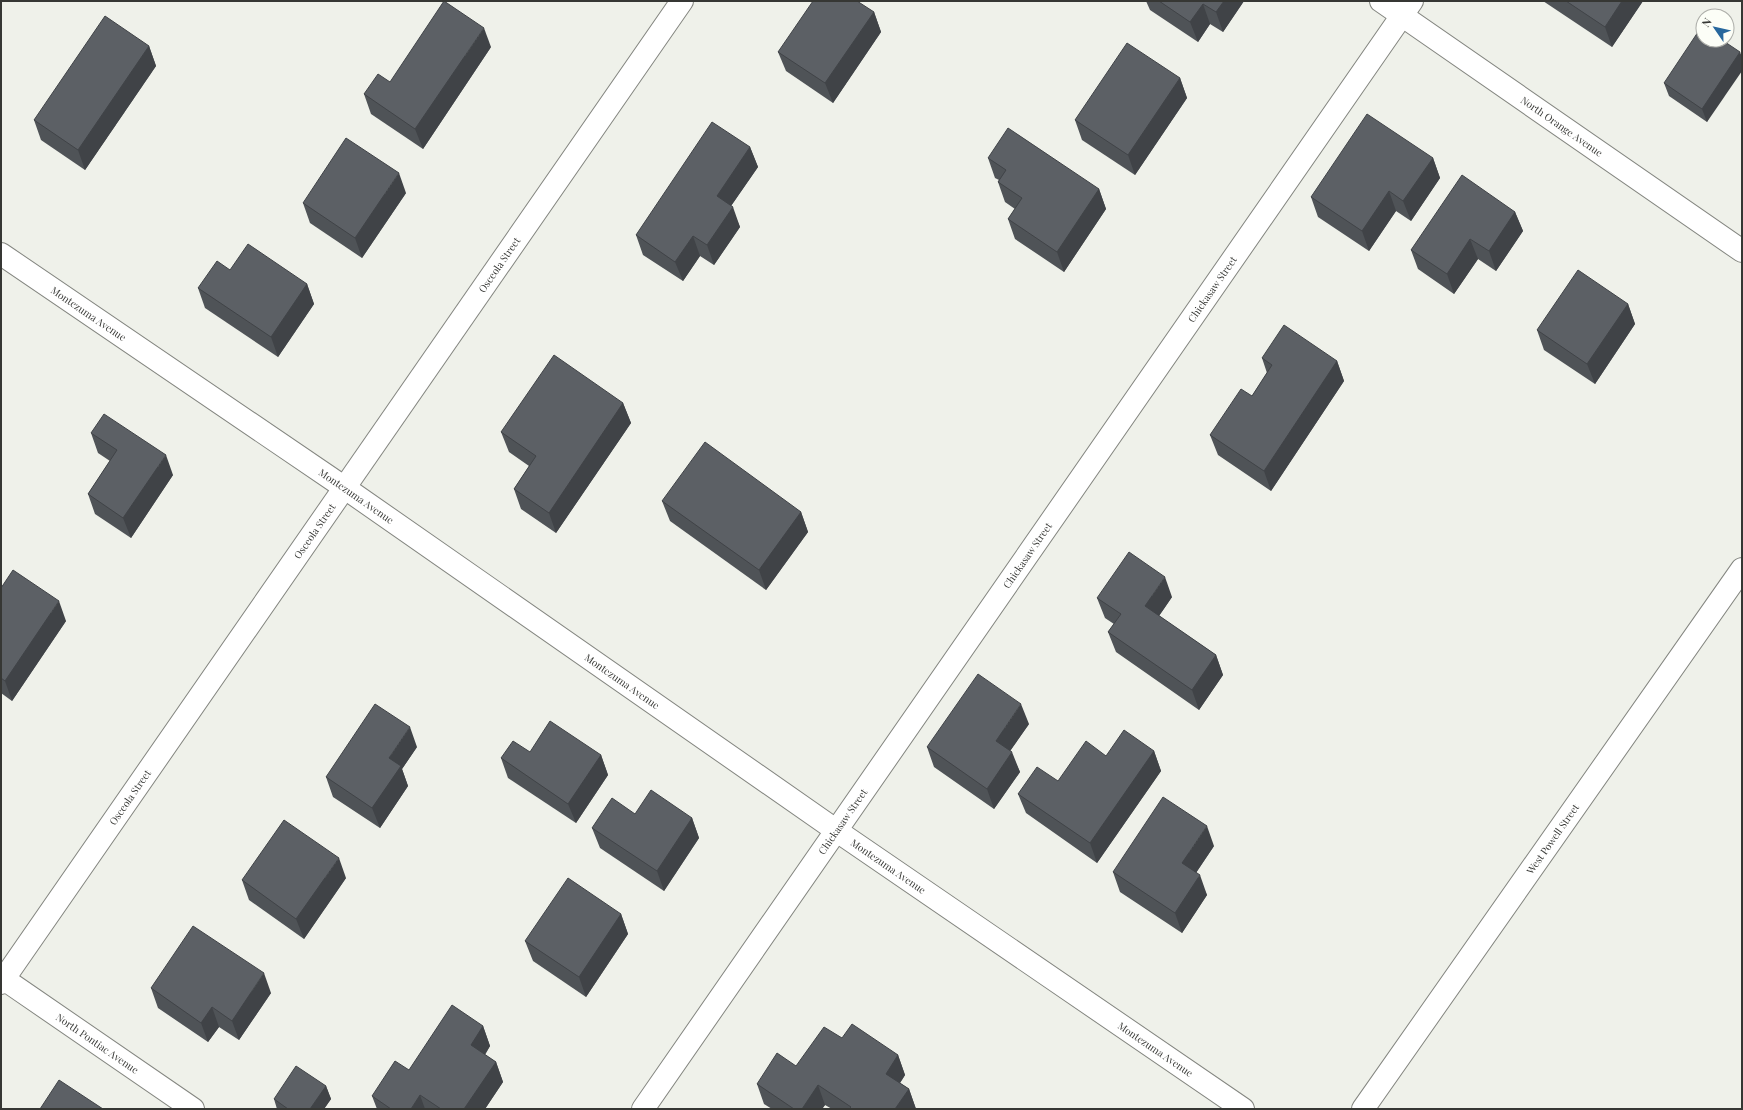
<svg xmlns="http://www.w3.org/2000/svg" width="1743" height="1110" viewBox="0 0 1743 1110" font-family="'Playfair Display',serif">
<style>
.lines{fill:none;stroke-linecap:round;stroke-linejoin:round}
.minor-casing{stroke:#848680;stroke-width:24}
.minor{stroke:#fff;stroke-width:22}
.wall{fill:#4f5357}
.shaded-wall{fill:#404347}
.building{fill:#5c6065;stroke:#404347}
.labels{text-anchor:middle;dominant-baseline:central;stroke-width:4;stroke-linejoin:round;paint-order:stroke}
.street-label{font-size:10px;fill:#363734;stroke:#fcfef7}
</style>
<rect width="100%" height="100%" fill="#eff1ea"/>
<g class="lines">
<defs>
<g id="minor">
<path id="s1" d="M1381,1L1742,251"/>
<path id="s2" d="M1,254L345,488L837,831L1243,1109"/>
<path id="s3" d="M1,977L193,1109"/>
<path id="s4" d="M1,983L682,1"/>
<path id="s5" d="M643,1109L1412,1"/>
<path id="s6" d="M1363,1109L1742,569"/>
</g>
</defs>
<use href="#minor" class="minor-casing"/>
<use href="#minor" class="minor"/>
</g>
<g class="wall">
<path d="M1146,1H1244L1223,32L1210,24L1198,42L1150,10Z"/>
<path d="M1543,1H1643L1612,47Z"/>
<path d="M874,12L881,32L833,103L786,71L778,52Z"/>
<path d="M149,46L156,66L85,170L41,140L34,120Z"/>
<path d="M491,47L423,149L371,114L364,94Z"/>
<path d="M1740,52L1707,122L1669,96L1664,83Z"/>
<path d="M1180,78L1187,98L1135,175L1082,140L1075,120Z"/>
<path d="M750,147L758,167L731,206L740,227L714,265L700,256L683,281L643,255L636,235Z"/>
<path d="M988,158L1099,189L1106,209L1064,272L1015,239L1008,219L1015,209L1005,202L998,182L999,180L995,178Z"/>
<path d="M1433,158L1440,178L1411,221L1396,211L1369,251L1318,217L1311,197Z"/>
<path d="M406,193L362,258L310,223L303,203Z"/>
<path d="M1515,212L1523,231L1496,271L1478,259L1454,294L1418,269L1411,250Z"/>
<path d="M230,270L307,284L314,304L278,357L205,308L198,288Z"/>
<path d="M1628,304L1635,324L1595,384L1544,350L1537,330Z"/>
<path d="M1262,358L1337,361L1344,381L1271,491L1218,455L1210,435L1252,396L1267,373Z"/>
<path d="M623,403L631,423L556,533L521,509L514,489L529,466L509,452L501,432Z"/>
<path d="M91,433L173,475L131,538L95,514L88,494L110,461L98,453Z"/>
<path d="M662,501L801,512L808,532L766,590L670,521Z"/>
<path d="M1,588L66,621L12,701L1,693Z"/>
<path d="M1172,597L1159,616L1216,655L1223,675L1199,710L1116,652L1108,632L1114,624L1105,618L1097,598Z"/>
<path d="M1029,724L1010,751L1020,772L994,809L934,767L927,747Z"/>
<path d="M417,747L402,769L408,786L380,828L333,797L326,777Z"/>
<path d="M1154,751L1161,771L1097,863L1026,813L1018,794L1058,781L1106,756Z"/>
<path d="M530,752L601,755L608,775L576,823L508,778L501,758Z"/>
<path d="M635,814L692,818L699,838L664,891L600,848L592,828Z"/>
<path d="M1214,846L1196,873L1207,895L1182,933L1120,892L1113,872Z"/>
<path d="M346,878L304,939L249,900L242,880Z"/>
<path d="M621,914L628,934L586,997L533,961L525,941Z"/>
<path d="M151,988L271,993L239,1040L219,1027L208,1042L158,1008Z"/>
<path d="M483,1026L490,1046L485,1055L496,1062L503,1082L485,1109H377L372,1096L409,1070Z"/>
<path d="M842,1038L898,1055L905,1075L900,1083L909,1089L916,1109H832L825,1105L822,1109H772L764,1104L757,1084L796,1066Z"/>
<path d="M326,1086L331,1099L324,1109H277L274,1099Z"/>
</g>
<g class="shaded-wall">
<path d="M1224,1H1244L1223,32L1216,12Z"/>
<path d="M1622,1H1643L1612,47L1605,27Z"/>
<path d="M1203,4L1210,24L1198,42L1190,22Z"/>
<path d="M874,12L881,32L833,103L825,83Z"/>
<path d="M484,28L491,47L423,149L415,129Z"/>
<path d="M149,46L156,66L85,170L78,150Z"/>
<path d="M1740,52L1742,57V71L1707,122L1702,109Z"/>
<path d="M1180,78L1187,98L1135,175L1128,155Z"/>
<path d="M750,147L758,167L724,216L717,196Z"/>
<path d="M1433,158L1440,178L1411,221L1403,201Z"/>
<path d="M399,173L406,193L362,258L355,238Z"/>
<path d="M1099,189L1106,209L1064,272L1057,252Z"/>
<path d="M1389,191L1396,211L1369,251L1362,231Z"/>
<path d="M733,207L740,227L714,265L707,245Z"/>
<path d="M1515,212L1523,231L1496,271L1489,251Z"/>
<path d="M693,236L700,256L683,281L675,262Z"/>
<path d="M1470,239L1478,259L1454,294L1447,274Z"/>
<path d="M307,284L314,304L278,357L271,337Z"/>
<path d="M1628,304L1635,324L1595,384L1587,364Z"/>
<path d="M1337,361L1344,381L1271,491L1264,471Z"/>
<path d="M623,403L631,423L556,533L549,513Z"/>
<path d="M166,455L173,475L131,538L123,518Z"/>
<path d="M801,512L808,532L766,590L759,570Z"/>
<path d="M1165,577L1172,597L1152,626L1145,606Z"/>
<path d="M59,601L66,621L12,701L5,681Z"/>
<path d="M1216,655L1223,675L1199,710L1192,690Z"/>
<path d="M1021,704L1029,724L1003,761L996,741Z"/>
<path d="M410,727L417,747L402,769L408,786L380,828L372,808L389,758Z"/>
<path d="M1154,751L1161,771L1097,863L1090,843Z"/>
<path d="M1012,752L1020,772L994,809L987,789Z"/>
<path d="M601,755L608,775L576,823L568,804Z"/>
<path d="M692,818L699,838L664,891L657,871Z"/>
<path d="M1207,826L1214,846L1189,883L1182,863Z"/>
<path d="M339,858L346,878L304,939L296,919Z"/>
<path d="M1200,875L1207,895L1182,933L1175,913Z"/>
<path d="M621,914L628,934L586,997L579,977Z"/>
<path d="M264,973L271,993L239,1040L232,1021Z"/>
<path d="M212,1007L219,1027L208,1042L201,1023Z"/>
<path d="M483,1026L490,1046L478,1065L471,1045Z"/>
<path d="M898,1055L905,1075L893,1094L886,1074Z"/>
<path d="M496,1062L503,1082L485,1109H464Z"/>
<path d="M818,1085L825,1105L822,1109H802Z"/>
<path d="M326,1086L331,1099L324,1109H310Z"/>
<path d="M909,1089L916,1109H895Z"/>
<path d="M420,1095L425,1109H411Z"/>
</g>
<g class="building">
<path d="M444,1L484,28L415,129L364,94L378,74L390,82Z"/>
<path d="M813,1H857L874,12L825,83L778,52Z"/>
<path d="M1159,1H1224L1216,12L1203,4L1190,22Z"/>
<path d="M1566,1H1622L1605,27Z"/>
<path d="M105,16L149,46L78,150L34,120Z"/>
<path d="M1702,26L1703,27V40H1722L1740,52L1702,109L1664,83Z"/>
<path d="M1127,43L1180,78L1128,155L1075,120Z"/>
<path d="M1367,114L1433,158L1403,201L1389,191L1362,231L1311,197Z"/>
<path d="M712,122L750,147L717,196L733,207L707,245L693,236L675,262L636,235Z"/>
<path d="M1008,128L1099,189L1057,252L1008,219L1022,198L998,182L1006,170L988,158Z"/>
<path d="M346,138L399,173L355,238L303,203Z"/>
<path d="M1462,175L1515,212L1489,251L1470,239L1447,274L1411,250Z"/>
<path d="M248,244L307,284L271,337L198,288L217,261L230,270Z"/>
<path d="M1578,270L1628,304L1587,364L1537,330Z"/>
<path d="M1284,325L1337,361L1264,471L1210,435L1241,389L1252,396L1272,365L1262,358Z"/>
<path d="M554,355L623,403L549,513L514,489L536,456L501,432Z"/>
<path d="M104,414L166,455L123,518L88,494L117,450L91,433Z"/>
<path d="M705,442L801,512L759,570L662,501Z"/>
<path d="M1129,552L1165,577L1145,606L1216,655L1192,690L1108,632L1121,614L1097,598Z"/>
<path d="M13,570L59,601L5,681L1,678V588Z"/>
<path d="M978,674L1021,704L996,741L1012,752L987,789L927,747Z"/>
<path d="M375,704L410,727L389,758L401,766L372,808L326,777Z"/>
<path d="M550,721L601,755L568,804L501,758L513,741L530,752Z"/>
<path d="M1124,730L1154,751L1090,843L1018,794L1037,767L1058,781L1086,741L1106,756Z"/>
<path d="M651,790L692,818L657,871L592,828L612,798L635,814Z"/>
<path d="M1163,797L1207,826L1182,863L1200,875L1175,913L1113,872Z"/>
<path d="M284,820L339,858L296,919L242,880Z"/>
<path d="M568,878L621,914L579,977L525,941Z"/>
<path d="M193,926L264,973L232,1021L212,1007L201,1023L151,988Z"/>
<path d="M452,1005L483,1026L471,1045L496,1062L464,1109H441L420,1095L411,1109H391L372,1096L395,1061L409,1070Z"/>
<path d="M852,1024L898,1055L886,1074L909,1089L895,1109H849L851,1107L818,1085L802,1109H794L757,1084L777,1053L796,1066L824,1027L842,1038Z"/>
<path d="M296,1066L326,1086L310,1109H288L274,1099Z"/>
<path d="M59,1080L103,1109H40Z"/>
</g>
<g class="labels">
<g class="street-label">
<text stroke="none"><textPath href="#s1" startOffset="220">North Orange Avenue</textPath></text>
<text stroke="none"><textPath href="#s4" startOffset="874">Osceola Street</textPath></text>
<text stroke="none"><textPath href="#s5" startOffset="998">Chickasaw Street</textPath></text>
<text stroke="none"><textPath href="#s2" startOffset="106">Montezuma Avenue</textPath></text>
<text stroke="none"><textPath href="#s2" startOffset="430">Montezuma Avenue</textPath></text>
<text stroke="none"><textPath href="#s4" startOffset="550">Osceola Street</textPath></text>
<text stroke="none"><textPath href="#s5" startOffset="674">Chickasaw Street</textPath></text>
<text stroke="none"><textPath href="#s2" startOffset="754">Montezuma Avenue</textPath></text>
<text stroke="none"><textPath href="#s4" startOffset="226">Osceola Street</textPath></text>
<text stroke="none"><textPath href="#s5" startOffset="350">Chickasaw Street</textPath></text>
<text stroke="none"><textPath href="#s6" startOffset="330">West Powell Street</textPath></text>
<text stroke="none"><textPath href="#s2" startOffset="1078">Montezuma Avenue</textPath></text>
<text stroke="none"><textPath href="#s3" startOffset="117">North Pontiac Avenue</textPath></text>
<text stroke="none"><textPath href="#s2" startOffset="1402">Montezuma Avenue</textPath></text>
</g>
</g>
<rect width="1743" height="1110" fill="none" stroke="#363734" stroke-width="4"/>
<g transform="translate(1715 28) rotate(304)"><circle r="19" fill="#fcfef7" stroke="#adaea9"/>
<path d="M0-3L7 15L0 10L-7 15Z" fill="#27679d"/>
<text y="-6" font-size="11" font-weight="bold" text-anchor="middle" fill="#363734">N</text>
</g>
</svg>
